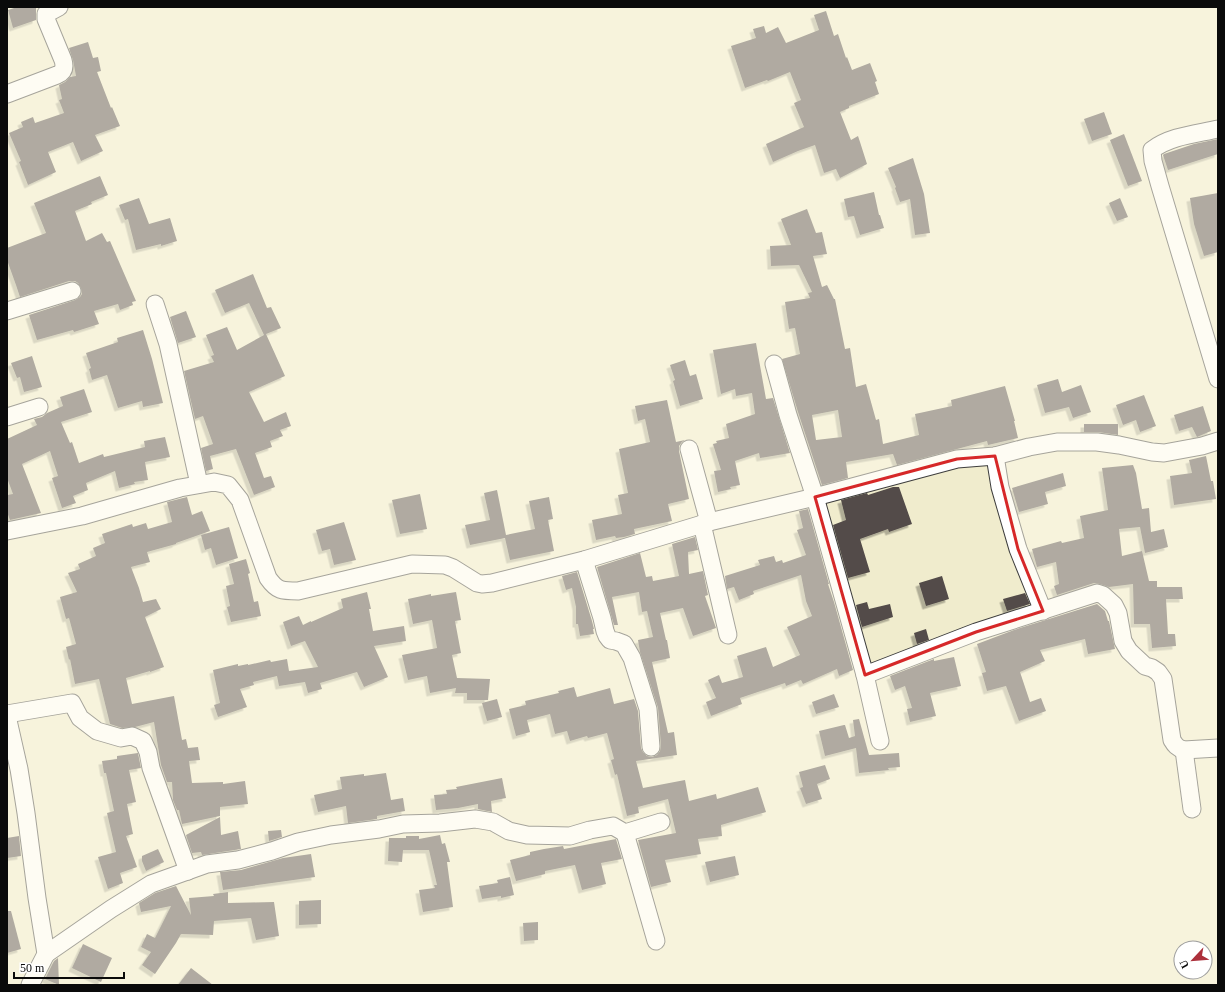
<svg xmlns="http://www.w3.org/2000/svg" width="1225" height="992" viewBox="0 0 1225 992" font-family="'Times New Roman',serif">
<style>
.farmland{fill:#f0eccd;fill-rule:evenodd}
.building{fill:#524b48;fill-rule:evenodd;filter:url(#shadow)}
.lines{fill:none;stroke-linecap:round;stroke-linejoin:round}
.street-casing{stroke:#3d3d3d;stroke-width:19}
.street{stroke:#fff;stroke-width:17}
.marked{fill:none;stroke:#d62828;stroke-width:3;stroke-linejoin:round}
</style>
<defs>
<filter id="shadow"><feDropShadow dx="-3.5" dy="3.5" stdDeviation="0" flood-color="#0004"/></filter>
</defs>
<rect width="100%" height="100%" fill="#fdf9ea"/>
<path class="farmland" d="M7,7H1218V985H7ZM1181,948H1205V972H1181Z"/>
<g class="building">
<path d="M17,7H36V20L13,28L8,10Z"/>
<path d="M826,11L834,36L838,34L846,58L847,57L852,70L870,63L877,81L875,82L879,94L849,106V108L840,112L851,140L858,136L860,142L867,164L840,178L836,169L824,173L815,145L798,151L773,162L766,144L804,127L794,103L801,100L790,72L768,81L767,80L745,88L731,46L756,38L753,29L764,26L766,33L778,27L786,43L819,30L814,15Z"/>
<path d="M88,42L93,58L98,57L101,71L97,72L111,108L112,107L120,126L95,135L103,151L81,161L73,142L48,152L56,172L28,185L19,162L21,161L9,133L23,127L21,122L33,117L35,123L64,113L59,100L62,99L59,85L65,82L70,77L76,76L73,60L69,48Z"/>
<path d="M1104,112L1112,134L1092,141L1084,119Z"/>
<path d="M1124,134L1142,181L1128,186L1110,140Z"/>
<path d="M1218,139V154L1168,170L1163,155L1164,154L1194,144Z"/>
<path d="M913,158L924,194L930,233L915,235L910,199L900,202L895,188L896,187L888,168Z"/>
<path d="M100,176L108,195L91,202L92,204L75,211L86,241L102,233L107,242L110,241L136,301L132,302L133,305L120,310L118,304L94,311L99,324L74,332L73,330L37,340L29,315L75,300L80,297L82,294L81,288L78,283L75,281H69L20,297L16,285L7,260V248L46,233L34,203Z"/>
<path d="M874,192L879,215H880L884,228L860,235L854,216L848,217L844,199Z"/>
<path d="M1218,193V252L1204,256L1194,224L1190,198Z"/>
<path d="M139,198L149,224L170,218L177,241L161,246V244L136,250L128,219L125,220L119,205Z"/>
<path d="M1120,198L1128,217L1117,221L1109,203Z"/>
<path d="M807,209L816,233L822,232L827,254L813,256L822,287L827,285L834,299H835L845,349L850,348L856,387L866,384L876,420L879,419L883,444L919,435L915,414L952,406L951,400L1005,386L1015,421H1014L1018,438L988,445L987,441L897,465L893,454L846,462L848,478L822,485L798,412L782,359L800,354L795,328L789,329L785,302L810,298L808,293L812,292L799,265L771,266L770,246L791,245L781,219ZM838,410L842,437L816,440L812,415Z"/>
<path d="M253,274L267,308L271,307L281,328L266,334L285,376L249,392L264,422L286,412L291,426L280,430L283,436L270,441L272,447L255,453L264,478L271,476L275,487L254,495L236,449L210,456L213,469L206,471L201,448L213,444L203,416L195,419L184,371L214,362L211,356L214,355L206,335L227,327L237,350L264,335L249,303L225,313L215,290Z"/>
<path d="M186,311L196,337L178,343L170,317Z"/>
<path d="M143,330L152,359L163,403L143,407L142,401L118,408L107,375L92,380L89,369L91,368L86,353L118,342L117,338Z"/>
<path d="M756,343L766,399L773,398L790,453L760,458L759,453L735,461L740,485L730,487L731,489L718,492L714,471L721,470L713,444L717,443L716,441L729,438L726,424L755,414L752,393L736,396L735,389L721,394L713,350Z"/>
<path d="M32,356L42,387L24,392L20,377L17,378L11,363Z"/>
<path d="M685,360L690,376L696,374L703,399L680,406L673,381L675,380L670,365Z"/>
<path d="M1058,379L1062,392L1081,385L1091,412L1073,418L1069,407L1045,413L1037,385Z"/>
<path d="M84,389L92,412L61,422L70,443L72,442L79,463L103,454L104,457L145,447L144,441L165,437L170,457L145,462L148,480L134,482L135,484L119,488L115,471L86,483L88,490L73,496L76,503L62,508L52,478L58,476L50,451L22,464L41,513L10,520L7,512V495L13,494L7,478V439L37,425L34,419L42,417L47,413L63,406L60,397Z"/>
<path d="M1144,395L1156,426L1140,432L1136,420L1123,425L1116,405Z"/>
<path d="M667,400L676,442L685,440L682,442L679,446V451L689,499L668,504L672,521L634,529L635,534L624,537L616,538L615,536L596,540L592,520L622,514L618,495L628,493L619,449L650,442L645,419L638,421L635,406Z"/>
<path d="M1203,406L1211,431L1197,437L1192,427L1179,431L1174,415Z"/>
<path d="M1084,424H1118V435L1098,432H1084Z"/>
<path d="M1206,456L1211,481H1213L1216,499L1174,505L1170,476L1192,473L1189,460Z"/>
<path d="M1133,465L1136,473L1142,509L1149,508L1151,532L1164,529L1168,547L1145,553L1140,527L1119,529L1122,556L1142,551L1149,581H1157V587H1182L1183,599H1166L1168,634H1175L1176,646L1152,648L1150,624H1134L1133,584L1109,587L1100,584L1094,583L1057,595L1054,586L1059,584L1056,562L1037,567L1032,549L1061,541L1062,543L1084,538L1080,516L1108,510L1102,468Z"/>
<path d="M1063,473L1066,486L1045,492L1048,504L1019,512L1012,488Z"/>
<path d="M893,487H899L912,524L889,532L888,529L860,539L870,572L848,578L833,525L846,520L841,500L867,493L868,495Z"/>
<path d="M497,490L506,535L535,529L529,501L549,497L553,519L548,520L554,551L510,560L505,538L470,545L465,525L490,520L484,493Z"/>
<path d="M420,494L427,529L400,534L392,500Z"/>
<path d="M187,497L192,515L202,511L210,531L176,543V544L147,552L150,562L131,567L139,588L143,602L156,599L161,609L145,617L164,667L150,672V671L126,678L132,704L174,696L182,740L186,739L188,748L198,747L200,760L189,761L192,783L223,782V784L245,781L248,804L220,807V816L182,824L179,810H177L173,800L172,782H167L161,765L154,722L135,727L122,728L110,724L99,679L75,684L70,659L69,660L66,647L76,644L69,618L66,619L60,597L77,592L68,573L80,569L78,564L96,556L93,548L105,543L102,534L132,524L133,527L146,523L148,529L172,522L167,502Z"/>
<path d="M808,509L829,584H828L834,602L853,670L839,676L837,669L803,684L801,680L786,686L785,683L740,698L742,704L711,716L706,702L716,698L708,680L719,675L722,683L743,677L737,656L766,647L773,667L800,655L787,627L812,616L806,601L801,575L753,591L754,594L739,600L734,587L727,589L725,576L760,565L758,560L774,556L776,562L782,560L783,563L806,555L797,530L803,528L799,511Z"/>
<path d="M344,522L356,560L334,565L330,549L322,551L316,530Z"/>
<path d="M229,527L238,558L216,565L211,548L205,550L201,535Z"/>
<path d="M695,537L698,550L688,552L689,574L703,571L708,595L705,596L716,628L693,636L683,608L660,613L666,640H667L670,658L652,662L668,733L674,732L677,755L636,761L643,788L685,780L689,801L716,794L717,799L758,787L766,812L721,825L722,836L698,839L701,854L665,860L671,882L651,887L638,840L676,833L668,799L638,807L639,813L627,816L617,774L615,775L611,760L614,759L607,733L588,738L587,736L570,741L567,731L555,734L550,714L527,720L530,732L516,736L509,709L526,705L525,701L559,693L558,691L574,687L577,697L610,688L614,704L634,699L638,711L641,748L643,752L647,756L652,757L657,755L660,751L661,746L658,708L640,652L638,640L653,637L647,611L642,612L639,592L612,597L618,625H614L597,567L640,553L646,577L652,576L653,581L679,576L672,544Z"/>
<path d="M246,559L250,573L248,574L254,602L258,601L261,616L231,622L227,607L230,606L226,586L234,584L229,564Z"/>
<path d="M577,572L592,621L594,629H593L594,634L580,636L578,624H576V607L572,588L566,590L562,576Z"/>
<path d="M942,576L949,599L926,606L919,583Z"/>
<path d="M367,592L371,609H369L373,631L404,626L406,641L374,646L388,677L364,687L357,672L320,683L322,689L308,693L305,682L279,686L277,676L253,682L254,685L240,689L247,707L218,717L214,705L220,703L213,670L238,664V666L248,664V665L270,660L271,662L287,659L289,671L318,667L305,641L291,646L283,622L299,616L303,625L311,621V622L343,608L341,599Z"/>
<path d="M456,592L461,620L455,621L461,653L452,655L457,678L490,679L488,700H467V693H455L456,688L430,693L427,676L408,680L402,655L437,648L432,620L413,624L408,599L431,594V596Z"/>
<path d="M1025,593L1030,604L1007,611L1003,599Z"/>
<path d="M867,602L869,609L890,604L893,617L862,627L856,605Z"/>
<path d="M1097,604L1105,611L1108,621H1109L1115,649L1088,654L1085,639L1040,650L1045,661L1020,672L1030,702L1041,698L1046,711L1019,721L1006,686L987,691L982,673L986,672L977,644L1014,630Z"/>
<path d="M926,629L929,640L917,644L914,633Z"/>
<path d="M954,657L961,686L930,693L936,716L910,722L907,709L912,708L905,686L895,690L890,676L934,659V661Z"/>
<path d="M834,694L839,707L816,714L812,702Z"/>
<path d="M497,699L502,717L487,721L482,703Z"/>
<path d="M859,719L869,755L899,753L900,767L888,768L889,770L859,773L856,748L825,756L819,731L844,725H845L849,738L855,736L853,720Z"/>
<path d="M138,753L141,768L129,770L136,802L127,804L133,834L126,836L137,867L120,873L123,883L108,889L98,857L116,852L107,813L114,811L106,773H104L102,761L117,759V756Z"/>
<path d="M825,765L830,779L817,784L822,799L806,804L800,788L803,787L799,772Z"/>
<path d="M386,773L391,800L403,798L405,811L377,816V819L348,823L346,806L318,812L314,795L342,789L340,777L364,774V776Z"/>
<path d="M502,778L506,798L491,801L492,812L478,809V804L458,808L436,810L434,795L447,794L446,790L457,789L456,787Z"/>
<path d="M220,817L221,835L238,831L241,849L202,855L201,852L192,853L186,835Z"/>
<path d="M281,830L282,837L269,841L268,831Z"/>
<path d="M440,835L442,844L445,843L450,862H447L453,907L423,912L419,890L435,888L434,885H437L429,850H403L402,862L388,861L389,838H406V836H419V839Z"/>
<path d="M19,836L21,856L7,858V838Z"/>
<path d="M616,839L622,859L601,863L606,884L582,890L575,865L545,871V874L516,881L510,860L530,855V852L544,849L563,846L564,849Z"/>
<path d="M158,849L164,862L146,871L142,861V856Z"/>
<path d="M311,854L315,877L223,890L220,872L241,870L283,858Z"/>
<path d="M735,856L739,875L710,882L705,862Z"/>
<path d="M510,877L514,895L501,898V896L482,899L479,886L498,883L497,880Z"/>
<path d="M176,886L191,915L189,898L214,896L213,894L228,892V903L274,902L279,936L256,940L251,918L214,921L213,935L181,934L176,943L155,974L142,965L151,952L141,947L147,934L155,938L171,906L141,912L139,903L155,893Z"/>
<path d="M321,900V924L299,925V901Z"/>
<path d="M7,911H11L21,949L7,953Z"/>
<path d="M538,922V940L524,941L523,923Z"/>
<path d="M83,944L112,958L101,982L72,968Z"/>
<path d="M58,958L59,985L45,979L54,961Z"/>
<path d="M191,968L213,985H178Z"/>
</g>
<g class="lines">
<defs>
<g id="street">
<path d="M7,94L57,75C64,72 65,67 63,60L46,19V14L59,7"/>
<path d="M1218,129C1196,134 1170,136 1152,150L1153,161L1160,186L1218,379"/>
<path d="M155,304L168,344L199,484"/>
<path d="M7,311L72,291"/>
<path d="M774,364L788,415L815,497L865,675L880,741"/>
<path d="M7,417L39,407"/>
<path d="M689,449L709,522"/>
<path d="M995,456L1000,487L1018,549L1043,611"/>
<path d="M702,524L728,635"/>
<path d="M7,531L82,516L180,488L214,482L228,485L240,500L268,578C277,591 282,591 298,591L412,564L445,565L453,568L477,583L482,584L492,583L584,560L709,522L815,497L957,459L995,456L1029,447L1057,442H1097L1119,445L1152,452L1164,453L1202,446L1218,441"/>
<path d="M584,560L602,618L605,631L607,636L610,640L616,641L624,644L632,658L648,709L651,747"/>
<path d="M865,675L976,632L1097,593L1103,595L1114,605L1118,613L1123,641L1129,651L1145,666L1152,668L1158,672L1163,679L1172,740C1175,745 1177,748 1184,750L1218,748"/>
<path d="M7,714L72,703L80,718L97,731L121,738L132,736L143,741L148,752L151,768L188,871"/>
<path d="M7,716L19,769L26,813L37,898L46,954L30,985"/>
<path d="M1184,750L1192,809"/>
<path d="M625,833L656,941"/>
<path d="M46,954L111,909L151,884L207,864L238,860L272,851L298,842L331,835L379,829L403,824L440,823L475,819L493,822L509,831L527,835L570,836L590,830L613,826L625,833L661,822"/>
</g>
</defs>
<use href="#street" class="street-casing"/>
<use href="#street" class="street"/>
</g>
<path d="M0 0H1225V992H0ZM995,456L1018,549L1043,611L976,632L865,675L815,497L957,459Z" fill="#fdf9ea" fill-opacity=".55" fill-rule="evenodd"/>
<path class="marked" d="M995,456L1018,549L1043,611L976,632L865,675L815,497L957,459Z"/>
<rect width="1225" height="992" fill="none" stroke="#0a0a0a" stroke-width="16"/>
<g transform="translate(1193 960) rotate(244)"><circle r="19" fill="#ffffff" stroke="#9d9d9d"/>
<path d="M0-3L7 15L0 10L-7 15Z" fill="#ac303b"/>
<text y="-6" font-size="11" font-weight="bold" text-anchor="middle" fill="#0a0a0a">U</text>
</g>
<path d="M14 972v6h110v-6" fill="none" stroke="#0a0a0a" stroke-width="2"/>
<text x="20" y="972" font-size="12" fill="#0a0a0a" stroke="#ffffff" stroke-width="3" paint-order="stroke">50 m</text>
</svg>
